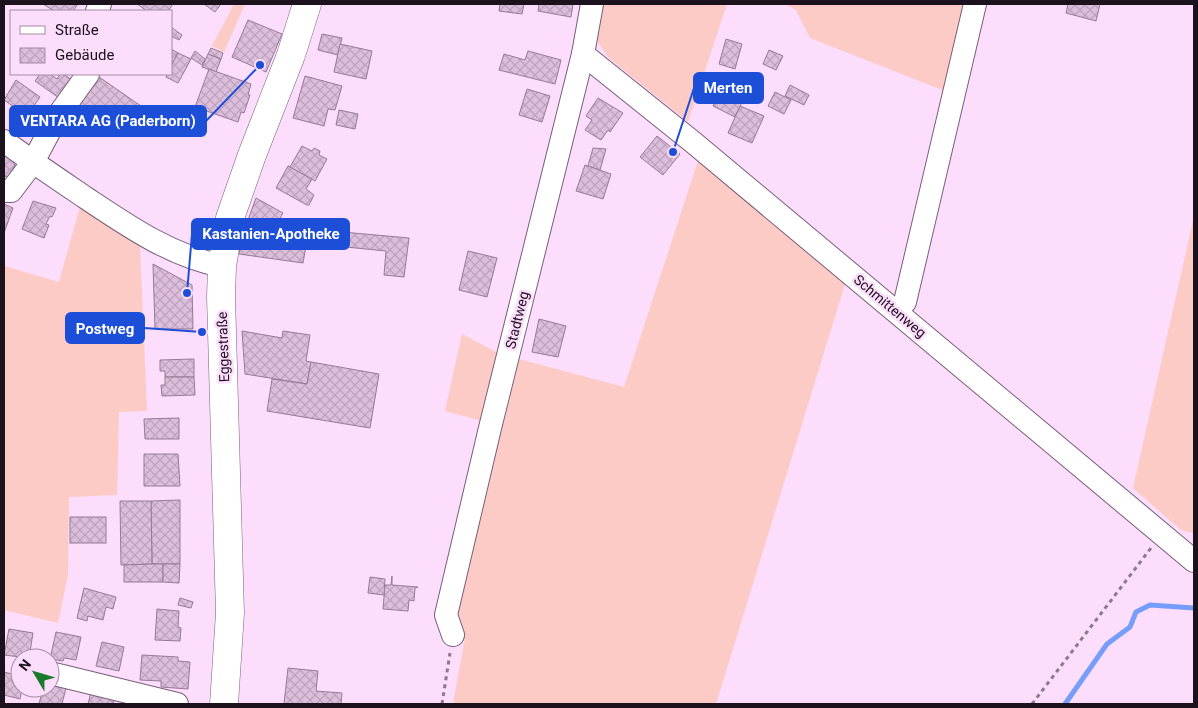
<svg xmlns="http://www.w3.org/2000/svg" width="1198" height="708" viewBox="0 0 1198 708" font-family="Roboto,sans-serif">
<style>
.grass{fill:#fccbc6}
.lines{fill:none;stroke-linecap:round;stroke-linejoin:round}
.stream{stroke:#779dfa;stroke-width:5}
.building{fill:url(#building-cross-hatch);stroke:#967a96}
.minor-casing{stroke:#795e79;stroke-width:24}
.major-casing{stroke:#795e79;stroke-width:29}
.path{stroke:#8d788d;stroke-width:3;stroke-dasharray:4 4;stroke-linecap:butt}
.minor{stroke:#fff;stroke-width:22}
.major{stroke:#fff;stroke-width:28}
.labels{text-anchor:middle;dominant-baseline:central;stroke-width:5;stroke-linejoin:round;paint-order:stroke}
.street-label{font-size:14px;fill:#1c121d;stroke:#fcddfc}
.leader{fill:none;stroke:#1d4ed8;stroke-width:2}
.callout-dot{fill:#1d4ed8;stroke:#fcddfc;stroke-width:2}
.callout{fill:#1d4ed8;stroke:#1d4ed8;stroke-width:2}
.callout-label{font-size:15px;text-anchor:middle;font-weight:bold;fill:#fff}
</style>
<defs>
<pattern id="building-cross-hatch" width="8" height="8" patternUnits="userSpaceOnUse" patternTransform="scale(1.25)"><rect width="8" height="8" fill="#dcbedc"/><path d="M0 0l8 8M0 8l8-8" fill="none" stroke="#bca2bc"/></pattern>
</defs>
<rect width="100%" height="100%" fill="#fcddfc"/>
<g class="grass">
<path d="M234,4H245L224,52L212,46Z"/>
<path d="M603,4H727L688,122L609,58L597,41Z"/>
<path d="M785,4H965L945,91L810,38L796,10Z"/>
<path d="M698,161L845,284L716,704H453L465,638L456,613L515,358L624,387Z"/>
<path d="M80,207L140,246L147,411L119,412L117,495L69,497L68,575L58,623L4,610V266L59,282Z"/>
<path d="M1194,216V533H1193L1181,530L1133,488Z"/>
<path d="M462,334L500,354L482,421L445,411Z"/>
</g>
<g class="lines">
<path class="stream" d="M1065,704L1107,644L1130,627L1136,612L1150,605L1194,608"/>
</g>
<g class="building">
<path d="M43,4H78L73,11H54Z"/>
<path d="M137,4H173L168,11H147Z"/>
<path d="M204,4H221L215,12Z"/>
<path d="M500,4H524L522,14L499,11Z"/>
<path d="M539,4H573L571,17L538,11Z"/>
<path d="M1068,4H1100L1096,21L1066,13Z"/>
<path d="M248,20L282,34L266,72L232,57Z"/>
<path d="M171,27L182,35L179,40L171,36Z"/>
<path d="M322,34L342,38L338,55L318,50Z"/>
<path d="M726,39L742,44L735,69L719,64Z"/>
<path d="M340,44L372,51L366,79L334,72Z"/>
<path d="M211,48L223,53L221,59L208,54Z"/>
<path d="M171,49L178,53L171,66Z"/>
<path d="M769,50L783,56L776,70L763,64Z"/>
<path d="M195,51L205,59L202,65L191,58Z"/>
<path d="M528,51L561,60L555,84L499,70L504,54L525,60Z"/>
<path d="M178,53L191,59L178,83L166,77L167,74H171V66Z"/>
<path d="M208,54L221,59L216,72L202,67Z"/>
<path d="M209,69L251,84L248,95H250L244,113L241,112L238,122L195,107Z"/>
<path d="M40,74H50L57,79L60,74H63L75,82L62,100L35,81Z"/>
<path d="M305,76L342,86L335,110L328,109L324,126L293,118Z"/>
<path d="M99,77L141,106L120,136L78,107Z"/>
<path d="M16,80L40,97L27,116L4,100Z"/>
<path d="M724,81L747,92L735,117L713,106Z"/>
<path d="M790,85L809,95L804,105L785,96Z"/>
<path d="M527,89L550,96L542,122L519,115Z"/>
<path d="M775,92L791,100L784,114L768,106Z"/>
<path d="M598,98L623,113L610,132L608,130L601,140L585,130L592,120L586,116Z"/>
<path d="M740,106L764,116L752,143L728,133Z"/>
<path d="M339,110L358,114L355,129L336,125Z"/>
<path d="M657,136L680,154L663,175L640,157Z"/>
<path d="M302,146L312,151L314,148L320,151L319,155L327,159L315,181L288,166L290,167Z"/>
<path d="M593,148L606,149L600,170L588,166Z"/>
<path d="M4,155L17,160L9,178L4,176Z"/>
<path d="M585,165L611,174L603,199L576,191Z"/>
<path d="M288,166L312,179L306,189L314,195L309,205H307L276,188Z"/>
<path d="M256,198L283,213L277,224L248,220Z"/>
<path d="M33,201L56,208L52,217L50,216L46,224L49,225L44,238L22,229Z"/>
<path d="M4,204L13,208L4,233Z"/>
<path d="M244,219L309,229L303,263L239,254Z"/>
<path d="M309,229L409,238L404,277L384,275L386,251L306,243Z"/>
<path d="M468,251L497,258L487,297L459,290Z"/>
<path d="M153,264L192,285L193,329H155Z"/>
<path d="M539,319L566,326L558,357L532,352Z"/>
<path d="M242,331L282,338L283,331L310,335L306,361L311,362L307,384L245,374Z"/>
<path d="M194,359V377H165V371H160V360Z"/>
<path d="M311,362L379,374L370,428L267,411L272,379L307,384Z"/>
<path d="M165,377H194L195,395L162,396L161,385H165Z"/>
<path d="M179,418V439H145L144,419Z"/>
<path d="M144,454H178L180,486H144Z"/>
<path d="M180,500V564H152L151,501Z"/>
<path d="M120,501H151L152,564L121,565Z"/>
<rect x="70" y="517" width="36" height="26"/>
<path d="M152,564H163V582H124V565Z"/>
<path d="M163,564H180L179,583L163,582Z"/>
<path d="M392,576V585L418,587L415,588L414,601L409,600L408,611L383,609L385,585H391Z"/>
<path d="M370,577L385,579L384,595L368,593Z"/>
<path d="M84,588L116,597L113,609L106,607L103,620L88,616L87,621L77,618Z"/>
<path d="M180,598L193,602L191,608L178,605Z"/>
<path d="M157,609L179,611L178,627L181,628L180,641L155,640Z"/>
<path d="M9,629L33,633L29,658L4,655Z"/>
<path d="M56,632L81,637L76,660L64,658L63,661L50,659Z"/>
<path d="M102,642L124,647L119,671L96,666Z"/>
<path d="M142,655L178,657V661L190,662L188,689L161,687V681L140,680Z"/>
<path d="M288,668L318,671L316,691L342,693L341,704H284Z"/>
<path d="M4,672L20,676V688H22L20,699L4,695Z"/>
<path d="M50,685L66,688L62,704H39L43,688H50Z"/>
<path d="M91,692L115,697L113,704H88Z"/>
</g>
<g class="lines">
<defs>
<g id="minor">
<path d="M97,11L100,4"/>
<path d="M583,54L694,143L1194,561"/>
<path d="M4,141C31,161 58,179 86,198C128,226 171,256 222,266"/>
<path d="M4,191H11L33,162L57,117L88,74"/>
<path d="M897,312L905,302L975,4"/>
<path d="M453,635L446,615L490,428L583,54L592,4"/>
<path d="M50,673L177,704"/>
</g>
<path id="major" d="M224,704L230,613L221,297L222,266L230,218L252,155L291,55L307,4"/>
</defs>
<use href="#minor" class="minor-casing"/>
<use href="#major" class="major-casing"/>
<g class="path">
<path d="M442,704L450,653"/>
<path d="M1032,704L1151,548"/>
</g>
<use href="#minor" class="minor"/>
<use href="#major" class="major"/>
</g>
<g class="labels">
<g class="street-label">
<text transform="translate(890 306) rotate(40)">Schmittenweg</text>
<text transform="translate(517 320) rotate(-76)">Stadtweg</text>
<text transform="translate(223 347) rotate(-92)">Eggestraße</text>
</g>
</g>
<path class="leader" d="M673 152L694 88M260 65L206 121M187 293L192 234M202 332L144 328"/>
<g class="callout-dot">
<circle cx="673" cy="152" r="5"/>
<circle cx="260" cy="65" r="5"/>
<circle cx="187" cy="293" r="5"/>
<circle cx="202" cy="332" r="5"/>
</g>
<g class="callout">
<rect x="694" y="73" width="69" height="30" rx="5"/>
<rect x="10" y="106" width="196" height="30" rx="5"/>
<rect x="192" y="219" width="157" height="30" rx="5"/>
<rect x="66" y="313" width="78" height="30" rx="5"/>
</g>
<g class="callout-label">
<text x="728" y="93">Merten</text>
<text x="108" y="126">VENTARA AG (Paderborn)</text>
<text x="271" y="239">Kastanien-Apotheke</text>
<text x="105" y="334">Postweg</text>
</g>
<rect width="1198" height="708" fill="none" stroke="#1c121d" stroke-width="10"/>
<rect x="10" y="10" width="162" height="65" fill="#fcddfc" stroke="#a28ca3"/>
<rect x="20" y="26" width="25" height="8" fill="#ffffff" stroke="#a28ca3"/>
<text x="55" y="35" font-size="15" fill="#1c121d">Straße</text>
<rect x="20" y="48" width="25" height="15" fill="url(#building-cross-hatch)" stroke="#a28ca3"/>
<text x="55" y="60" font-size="15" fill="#1c121d">Gebäude</text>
<g transform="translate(35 673) rotate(308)"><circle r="24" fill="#fcddfc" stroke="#a28ca3"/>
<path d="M0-4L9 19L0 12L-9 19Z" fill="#197a2c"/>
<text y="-8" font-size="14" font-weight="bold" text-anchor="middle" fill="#1c121d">N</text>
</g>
</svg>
